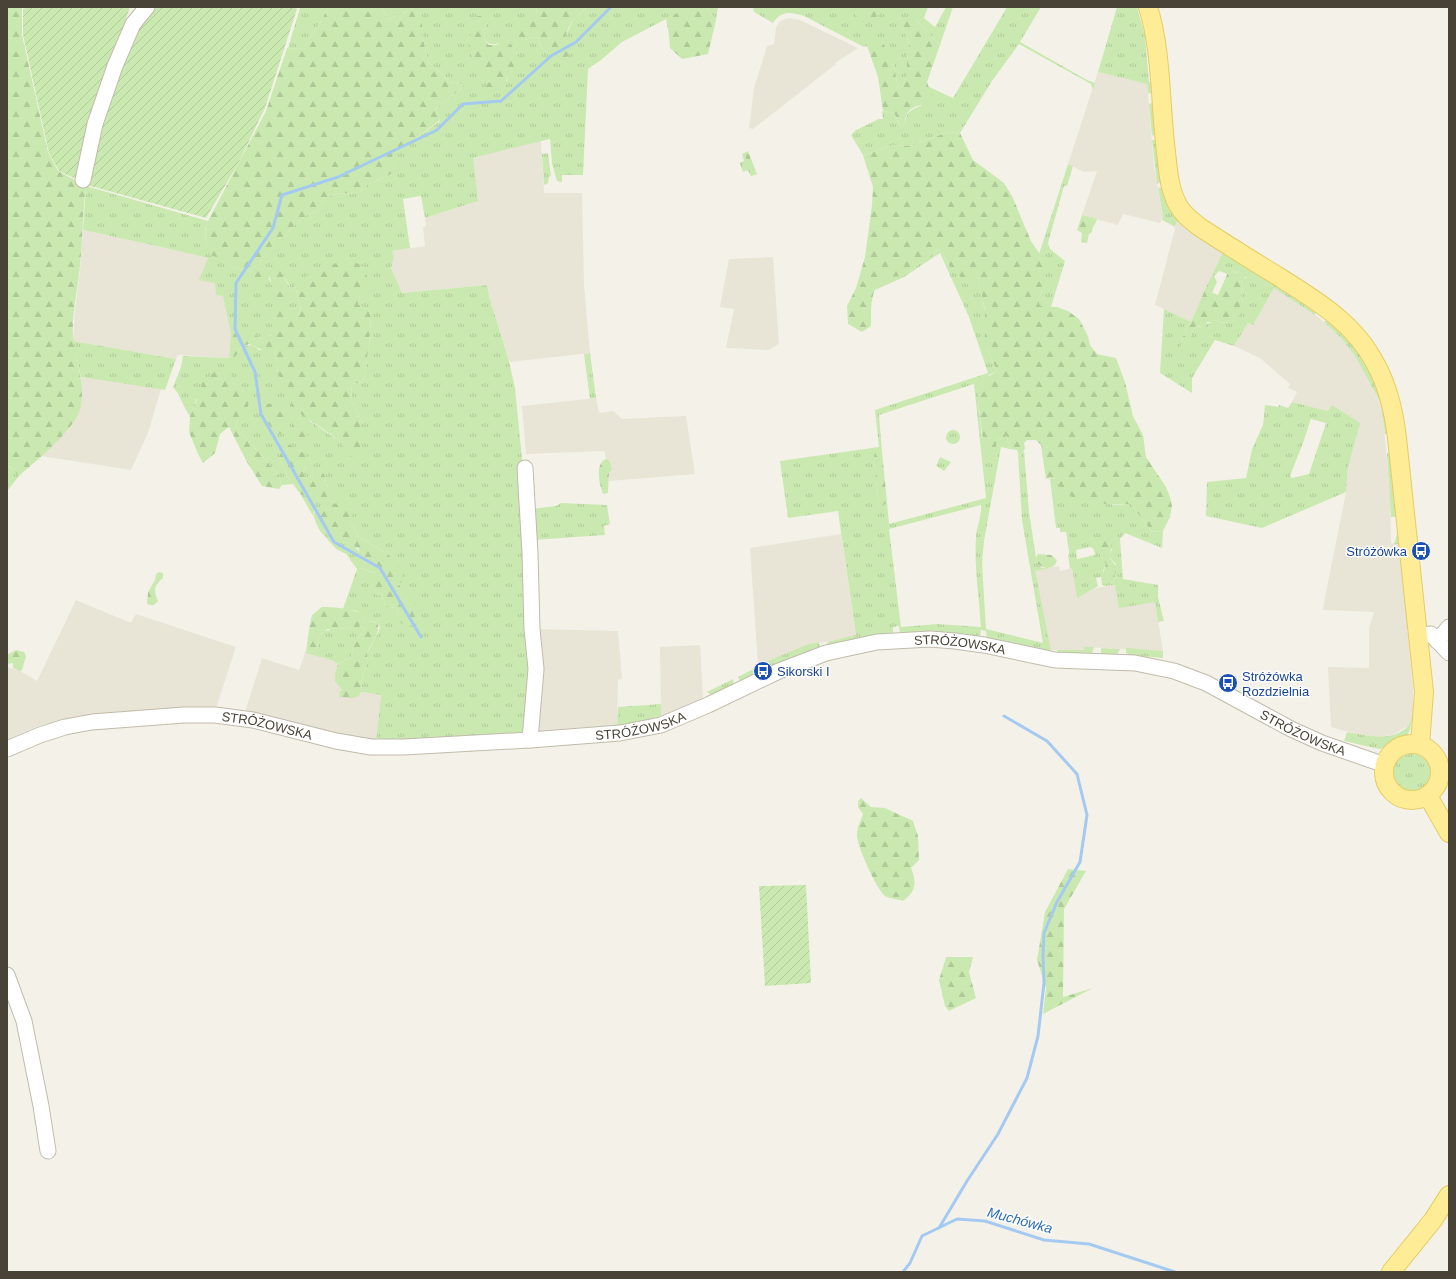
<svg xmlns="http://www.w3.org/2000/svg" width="1456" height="1279" viewBox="0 0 1456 1279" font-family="Arial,sans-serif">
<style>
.residential{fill:#e8e4d6}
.grass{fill:url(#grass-tufts);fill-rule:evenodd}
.forest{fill:url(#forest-firs)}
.cemetery{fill:url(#cemetery-stones)}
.garden{fill:url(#garden-furrows)}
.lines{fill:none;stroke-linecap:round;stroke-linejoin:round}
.stream{stroke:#a4caf2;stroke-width:3}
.minor-casing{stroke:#c0bbaa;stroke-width:17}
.major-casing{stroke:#e6cc64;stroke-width:20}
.minor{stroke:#fff;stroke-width:15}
.major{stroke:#ffec96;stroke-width:18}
.labels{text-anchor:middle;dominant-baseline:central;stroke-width:3;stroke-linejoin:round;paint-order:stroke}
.transit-label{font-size:13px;fill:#164399;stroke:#fff;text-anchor:start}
.street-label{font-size:13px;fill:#484336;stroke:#fff}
.water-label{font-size:14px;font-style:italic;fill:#2d6fb6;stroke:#fff}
</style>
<defs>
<pattern id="grass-tufts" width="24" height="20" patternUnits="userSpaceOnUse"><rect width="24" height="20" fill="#cae9b0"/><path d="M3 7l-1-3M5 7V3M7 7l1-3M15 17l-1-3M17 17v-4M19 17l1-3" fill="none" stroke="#afc998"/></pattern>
<pattern id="forest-firs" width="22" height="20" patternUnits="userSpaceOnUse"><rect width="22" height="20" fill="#cae9b0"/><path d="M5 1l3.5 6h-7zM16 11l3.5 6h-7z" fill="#afc998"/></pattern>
<pattern id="cemetery-stones" width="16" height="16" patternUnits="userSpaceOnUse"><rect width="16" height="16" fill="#cae9b0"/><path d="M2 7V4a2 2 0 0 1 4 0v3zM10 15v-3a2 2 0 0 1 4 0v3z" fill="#afc998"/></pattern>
<pattern id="garden-furrows" width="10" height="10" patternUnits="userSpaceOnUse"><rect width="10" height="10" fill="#cae9b0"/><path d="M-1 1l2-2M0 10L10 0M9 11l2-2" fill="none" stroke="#afc998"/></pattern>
</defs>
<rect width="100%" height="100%" fill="#f4f2e8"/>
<g class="residential">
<path d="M789,18L800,20L858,48L835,63L836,64L753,129L749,128L754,88L767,46L774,44L776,27L780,21Z"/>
<path d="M1098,72L1147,84L1154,167L1163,216L1160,223L1123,214L1118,225L1082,215L1097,171L1084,172L1068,164Z"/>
<path d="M541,141L544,193H582L584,284L590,353L510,362L490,300L487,285L402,293L391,268L394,258L391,251L425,246L423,227L426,226L425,218L470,204L472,158Z"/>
<path d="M1177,221L1223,252L1191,322L1155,305Z"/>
<path d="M83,230L152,245L208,258L215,283L223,296L231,334L229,358L178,355L176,359L73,341L75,309L80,272Z"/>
<path d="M773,257L779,344L769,350L726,348L734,309L720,307L729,259Z"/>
<path d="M1274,287L1318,317L1341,338L1355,356L1381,405L1384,427L1390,497L1391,543L1399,544L1413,688V715L1408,726L1392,735L1375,737L1341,730L1331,727L1328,667L1369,668V628L1374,612L1323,610L1324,602L1346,492L1348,467L1352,451L1332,405L1328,411L1292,402L1297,392L1288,388L1290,384L1260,358L1234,346L1248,323L1253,325Z"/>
<path d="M81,377L161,389L148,433L131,470L41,456L67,431L82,402Z"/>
<path d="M596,398L599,413L613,411L622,419L686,416L695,474L609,481V472L612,470L611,463L608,460L606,459L604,451L526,454L522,406Z"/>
<path d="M841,534L856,636L820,643L819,642L808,644L758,666L750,548Z"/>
<path d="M1059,566L1060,571L1072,568L1077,597L1095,588L1115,585L1155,602L1163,651L1085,647L1084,650H1051L1034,571Z"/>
<path d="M76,600L131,623L136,614L236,647L216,708L162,710L70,718L35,727L7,740V667L20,671L37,681Z"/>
<path d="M537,629L618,631L622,679L618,680L617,725L536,731Z"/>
<path d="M700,645L703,699L661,716L660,647Z"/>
<path d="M305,653L334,661L338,664L335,673V680L342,690L359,696L361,692L381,695L376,741L341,737L245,712L262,658L299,670Z"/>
</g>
<g class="grass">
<path d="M297,7H328C322,22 311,35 304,49L288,48L300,8Z"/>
<path d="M383,7H416L390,19L385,14Z"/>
<path d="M422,7H537L536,13L524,40L537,37L542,49L548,54L565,38L573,19L588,7H689L622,42L601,60L588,69L583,175H562V182L557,181L552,164L550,139L473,158L478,201L425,218L421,196L403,199L410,248L392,251L394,258L391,268L402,293L487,285L490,300L508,357L515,388L523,468L529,555V732L376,741L381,695L361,692L362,678L368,661L367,653L378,633L380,627L377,622L371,621L364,624L363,619L357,611L343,609L357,569L346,554L336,549L320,531H330L333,538C353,544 357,545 365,563L360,568L375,573L370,584L378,596L382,594L385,605C390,607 396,607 399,610L397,614L400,621L398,584L388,554L359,537L350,521L330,500L329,486L325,484L326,478L312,469L313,477L311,484L306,479L303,472L306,467L279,457L288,477L293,484L282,485L276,472L236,427L244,391L240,382L196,399L195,405L190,416C183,407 181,396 173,387L181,367L183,356L229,358L238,354L240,348C248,345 252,343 259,350L275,348L278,374L292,396L310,421L338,440L347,449L350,456L362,422L351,400L352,384L363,382L369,346L371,317L368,310L358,304L360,294L295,285L301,311L296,318L269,320L274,324V337L270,335L262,339L242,331L233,322L229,325L223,296L216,295L215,283L199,280L208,258L152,245L83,230L86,186L208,221L205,229L206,242L224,260L234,264L235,268L252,272L249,282L263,257L277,239L284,237L291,229L305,216L317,211L324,198L339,193L356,194L367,185L391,174V156L440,121L435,109L462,88L464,85L451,82L428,62L422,34ZM487,22L484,31L485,41C493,47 498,44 506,39L517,52L506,82L490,81L470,47L467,39ZM271,273L284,277L290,286L291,297L275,292L269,279Z"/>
<path d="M706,7H718L716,20Z"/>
<path d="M753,7H928L924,18L935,27L946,7H953L940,45L916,20L902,26L909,43L907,60V76L903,86L898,89L894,65L868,39L867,46L864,47L804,16C791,12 781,10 773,23L754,12Z"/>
<path d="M1007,7H1041L1020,42L1087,80L1095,83L1093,90L1091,84L1019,44L992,81L960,133L948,132L911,146L895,145L863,155L851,135L856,130L879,119H883L882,112L883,111L888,113L893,110C897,117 897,123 902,128C909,114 904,112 921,106L927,86L953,98Z"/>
<path d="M1117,7H1137L1145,36L1149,82H1154L1155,91L1148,94L1147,84L1098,72Z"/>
<path d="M1152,103L1155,105L1157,133L1152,136L1149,104Z"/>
<path d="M1152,140L1158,141L1163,181L1157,184Z"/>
<path d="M548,153L551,176L549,177L548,183L544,185L542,154Z"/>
<path d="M1068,164L1073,166L1067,186H1064L1048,243L1050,249L1065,261L1051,307H1039V299L1042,290L1041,256L1039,254Z"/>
<path d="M1165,187L1182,221V225L1177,221L1175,227L1162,220L1163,216L1158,188Z"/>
<path d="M1186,227L1316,311L1315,315L1274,288L1253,325L1248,323L1234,346L1215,340L1192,378V393L1160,373L1164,309L1191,322L1185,330L1186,335L1183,336L1181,347H1187L1191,335L1196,326L1201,327C1207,323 1211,323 1215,320L1219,322L1231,323L1243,310V303L1241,295L1243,287L1241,281L1247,277L1231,270L1227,274L1219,271L1214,276L1217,282L1212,293L1205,290L1223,252Z"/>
<path d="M939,249L950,267L978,279L985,311V343L997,371L989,375L978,400L982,438L997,440L1007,436L1010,449L1001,447L984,541L982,563L986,629L1043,643L1022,520L1018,454L1020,455L1024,451L1029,512L1037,564L1042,568H1050L1035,571L1051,650L1049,652L987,640L986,631L981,630L980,635L976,637L937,632L900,633L899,626L893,627V633L828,645L827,642L856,635L838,511L788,518L780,461L879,447L875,410L988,373L969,317L940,253L904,277L875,290L876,284L882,277L903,276ZM974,384L986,498L889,524L887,502L884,505L878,500L874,460L878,451L882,452L879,415ZM981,505C982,516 977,525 976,536C974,566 979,597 981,627L937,624L901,627L889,529Z"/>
<path d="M1328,318L1355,345L1374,374L1389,433L1385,434L1381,404L1369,382L1355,356L1341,338L1324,322Z"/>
<path d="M73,341L176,359L165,390L81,377Z"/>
<path d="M590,353L596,398L590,399L584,354Z"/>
<path d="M1292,402L1328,411L1332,405L1360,423L1348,467L1346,492L1262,528L1206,516L1207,482L1246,478L1252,449L1263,425L1265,405L1278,407L1279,405L1288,408ZM1311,419L1326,423L1309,474L1292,478L1290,476L1303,443Z"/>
<circle cx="953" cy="437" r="7"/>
<path d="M1389,452L1392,455L1397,517H1391L1387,453Z"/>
<path d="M940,457L951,462L944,471L936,466Z"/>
<path d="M7,464L19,476L7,491Z"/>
<path d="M1056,478L1113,505L1131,504L1152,532L1163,531L1162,548L1125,533L1120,539L1123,579L1158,585V597L1164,621L1158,622L1155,602L1119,608L1115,585L1104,586L1102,585L1101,577L1096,578L1098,586L1077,598L1072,568L1070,569L1068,555L1069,554V551L1066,532H1060V528H1056L1050,479ZM1100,545L1112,549C1108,557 1110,558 1116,564L1113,574L1115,578L1114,581L1111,583L1103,571L1106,564C1100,557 1100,554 1100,545ZM1091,547L1094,550L1095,555L1077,559L1076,550Z"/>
<path d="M313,493L319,500L324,502L327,511H314L313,516L301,495L305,496Z"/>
<path d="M561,503L607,505L610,524L604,526L605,535L533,540L531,509L556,506Z"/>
<path d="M1399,528L1410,628L1407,629L1399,544H1394Z"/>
<path d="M361,626L364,628C363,635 357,639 354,645C352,648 353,652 352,655C350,659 342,661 338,664L334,661L305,653L306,651L312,652L318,646L319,635C333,626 335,629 351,628C354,628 357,627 361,626Z"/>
<path d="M819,642L820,648L771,668L768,661L808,644Z"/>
<path d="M1084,647H1094L1092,654L1058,653L1057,650H1084Z"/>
<path d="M1101,648L1120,649L1117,655H1101Z"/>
<path d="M1126,648L1163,651V658L1129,655L1126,653Z"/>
<path d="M761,665L762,672L742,681H740L738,677Z"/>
<path d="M733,679L734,685L713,696L707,692Z"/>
<path d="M661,704V716L639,722L617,725L618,707Z"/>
<path d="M1413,715L1410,730L1406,737L1386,748L1379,749L1344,741L1347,732C1366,735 1392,743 1408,726C1410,723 1411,718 1413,715Z"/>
<circle cx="1412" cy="773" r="19"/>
</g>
<g class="forest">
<path d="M7,7H24L22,8V35L48,152L58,171L86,186C82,215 83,245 79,274C77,293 70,324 74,343C77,362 87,394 79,412C70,434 37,460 19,476L7,464Z"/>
<path d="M328,7H383L385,14L390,19L416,7H422V34L428,62L451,82L464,85L462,88L435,109L440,120L392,156L399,165L391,174L367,185L356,194L339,193L324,198L317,211L305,216L291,229L284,237L277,239L261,260L260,263H263L266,268C265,277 263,281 256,286L249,282V275L252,272L235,268L233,264L209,254C206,242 203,232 208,221L266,111L287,48L304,49C311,35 322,22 328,7Z"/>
<path d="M537,7H588C573,19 571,19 565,38L572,50L567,57L552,60L548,54L542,49L537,37L524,40L513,36C519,26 524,15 536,13Z"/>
<path d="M688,7H706L716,20L708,54L682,59L670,48L669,35L666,19Z"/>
<path d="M854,7H889L868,23L858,21Z"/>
<path d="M477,16H484L487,22L484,31L485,41L489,45H497L500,41L506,39L517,52L515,64L506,80V85L498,93L482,91L490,81L474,63L467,39L472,34Z"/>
<path d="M906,19L916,20L940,45L927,82L932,96C925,107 917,104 910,110C905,114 905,123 902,129C898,123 897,117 893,111L888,113L883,111L878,77L867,46L868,39L873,38L882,41L894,65L898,89L903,86L907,76V60L909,43L902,26Z"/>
<path d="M948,132L960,133L973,160L1004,183L1012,196L1031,241L1041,256L1043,268L1042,290L1039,299V306L1057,307L1068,311L1079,319L1088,336L1090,345L1097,354L1116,358L1125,382L1133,416L1143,435L1146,457L1166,487L1170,497L1172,506L1170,517L1163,531L1152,532L1131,504C1111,505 1080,504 1064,492C1060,489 1058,482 1056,478L1046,479L1041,445L1036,440H1027L1024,443L1025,449L1020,455L1018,454L1017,450L1010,449L1007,436L997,440L994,460L987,458L986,450L984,449L978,400L980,382L997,371L985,343V310L978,280H964L950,267L939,249L903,276L882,278C870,291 871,309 871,326L862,332L848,324L847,306L856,288L865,257L872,205L873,187L863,155L895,145L911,146Z"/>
<path d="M1082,215L1097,219C1096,224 1092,226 1092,232L1089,234L1087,243L1081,242L1082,233L1077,230Z"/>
<path d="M278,261L284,263C284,267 283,273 284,277C288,286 295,290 289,302L280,301C270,290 268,276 272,262Z"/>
<path d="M340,262H355L364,267L370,286L360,294L358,304L368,310L371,317L369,346L363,382L352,384L351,400L362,422L359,458L350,456C338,432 309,424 291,405V396L278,374L275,349L267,352L249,344L240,348L238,354L229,358L231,334L229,325L233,322L238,323L242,331L250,330L256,334V336L262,339L267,335L274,336V325L269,320V315C275,309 283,304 292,308V318H296L301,311L295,285L315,270Z"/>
<path d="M1229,270H1231L1237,273L1243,272L1246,274L1244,280L1241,281L1243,287L1241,295L1243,303V311L1231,323L1219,322L1215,320L1212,322H1207L1205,327L1196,326C1191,333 1189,342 1187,350L1183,352L1180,349L1183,336L1186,335L1185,330L1191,322L1205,290L1218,295Z"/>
<path d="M218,369L231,375L240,382L249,402L246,414L238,418L236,427L276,472L282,485L279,489L262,486L247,462L229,427L220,434L215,453L203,463L198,454L189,432L190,416L195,405L202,383Z"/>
<path d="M265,404H271V409L276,411L286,407L288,411L287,417L281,420L283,433L277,435C270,426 262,416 265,404Z"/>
<path d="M299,420L306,431L308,436L306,442H298L292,432V424L295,421Z"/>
<path d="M288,444L306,454L309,461L303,472L306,479L311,483L313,477L312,469L313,467L316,468L319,472L323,473L326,478L325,484L335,490L331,500L334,504C340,501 346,504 351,507L353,514L350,521L359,537L388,554L403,572L402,582L398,584L420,610L416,621L407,628L400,622L397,614L399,610C396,607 390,607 385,605L382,594L378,596L369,584L371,577L374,576L375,573L360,568L361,565L365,563L359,558V549L346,542H339L333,538L330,531H320C316,522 310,515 318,507L327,511C323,501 318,501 313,493L305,496L301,495L288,477L279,457Z"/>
<path d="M878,451L882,452L887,502L884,505L882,506L878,500L874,460V455Z"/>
<path d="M606,459C611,460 611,465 612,470L609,472L608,493L603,494C600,485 594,464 606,459Z"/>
<path d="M1109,540L1112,541C1112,544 1109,556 1110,558C1113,564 1118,564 1116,573L1114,574L1115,578L1114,581L1111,583C1101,579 1103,573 1106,564C1100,557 1097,550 1102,541Z"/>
<path d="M1038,554L1051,555L1057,560L1055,565C1050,570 1042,568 1037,564L1036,558Z"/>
<path d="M159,572L163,573V578C153,586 154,590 158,601L154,605H149L147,603L148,592L155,580L156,574Z"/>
<path d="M322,607C335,607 350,608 362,614L364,623C368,620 372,622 377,622C382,632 371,643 367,653L368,661L362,678L361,692L359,696L352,698L340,697L339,693L342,690L335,681V673L338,664C342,661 350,659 352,655C353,652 352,648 354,645C357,639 363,635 364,628L361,626L353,629L343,628L328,629L319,635L318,646L312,652L306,651L310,623L312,615Z"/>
<path d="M16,650L24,652L26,656L22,670L20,671L13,668V663L7,664V655Z"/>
<path d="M861,798L871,807L885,808L913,821L918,836L919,860L911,868C917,882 916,892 903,901C898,899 890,899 885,896C877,890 856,845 857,834C857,827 861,820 863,814L858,807V801Z"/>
<path d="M1068,869L1086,871L1064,909L1063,997L1093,988L1043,1014L1046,988L1037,960L1045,912Z"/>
<path d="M946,957H973L969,972L976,998L949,1011L945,1006L939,980Z"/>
</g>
<path class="cemetery" d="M748,151L757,174L751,176L748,170L743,172L740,163L744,161L742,154Z"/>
<g class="garden">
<path d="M29,7H130L84,146L80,181L59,171L49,153L23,35V9Z"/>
<path d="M156,7H293L297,9L265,108L239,162L206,218L87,185L96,137L118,78L142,22L152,10Z"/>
<path d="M806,885L811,983L765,986L759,886Z"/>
</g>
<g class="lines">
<g class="stream">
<path d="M421,637L380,568L334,542L261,414L255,372L235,329L236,283L273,228L282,195L338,177L437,130L463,104L501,101L551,56L576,42L611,7"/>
<path d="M939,1228L967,1181L998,1134L1027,1078L1038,1036L1044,983L1043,955L1044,933L1057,902L1080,862L1087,815L1077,774L1047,741L1004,716"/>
<path d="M903,1272L910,1263L922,1236L957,1219L985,1221L1044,1240L1089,1244L1175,1272"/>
</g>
<defs>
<g id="minor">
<path d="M83,180L95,124L115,66L133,24L147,7"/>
<path d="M525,468L530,553L532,629L536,669L530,740"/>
<path d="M1418,636L1431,634L1449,653"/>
<path d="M1437,641L1449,627"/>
<path id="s1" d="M7,749L40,735L65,727L92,722L184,715H215L253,720L336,741L371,747H404L530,740L620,733L661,725L708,705L779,671L826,653L877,642L930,639L955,641L984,645L1055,660L1135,663L1174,671L1206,683L1291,729L1322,743L1385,765"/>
<path d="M7,975L24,1021L41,1106L48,1151"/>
</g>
<g id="major">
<path d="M1148,7C1162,51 1160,105 1166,152C1168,170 1169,189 1178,205C1183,215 1192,221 1201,228C1226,244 1251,260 1276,275C1314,299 1354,322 1375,363C1388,386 1394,412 1397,438L1424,692L1420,745"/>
<circle cx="1412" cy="772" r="28"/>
<path d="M1428,796L1449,833"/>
<path d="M1391,1272L1433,1220L1449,1195"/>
</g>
</defs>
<use href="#minor" class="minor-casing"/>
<use href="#major" class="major-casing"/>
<use href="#minor" class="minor"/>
<use href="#major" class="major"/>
</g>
<defs>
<symbol id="bus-disc" viewBox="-11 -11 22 22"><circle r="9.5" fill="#1a4fb4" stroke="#fff"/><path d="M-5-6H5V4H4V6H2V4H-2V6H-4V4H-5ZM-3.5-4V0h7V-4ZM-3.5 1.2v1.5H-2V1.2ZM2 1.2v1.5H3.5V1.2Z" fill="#fff"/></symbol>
</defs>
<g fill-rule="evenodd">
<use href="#bus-disc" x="1410" y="540" width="22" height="22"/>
<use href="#bus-disc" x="752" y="660" width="22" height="22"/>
<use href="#bus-disc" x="1217" y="672" width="22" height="22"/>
</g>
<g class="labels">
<g class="transit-label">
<text x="1407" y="551" text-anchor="end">Stróżówka</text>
<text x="777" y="671">Sikorski I</text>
<text x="1242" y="676">Stróżówka<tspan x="1242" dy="15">Rozdzielnia</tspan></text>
</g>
<g class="street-label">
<text stroke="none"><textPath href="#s1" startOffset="979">STRÓŻOWSKA</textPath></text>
<text stroke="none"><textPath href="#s1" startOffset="643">STRÓŻOWSKA</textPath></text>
<text stroke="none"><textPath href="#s1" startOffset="266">STRÓŻOWSKA</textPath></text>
<text stroke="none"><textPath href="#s1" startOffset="1339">STRÓŻOWSKA</textPath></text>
</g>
<g class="water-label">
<text transform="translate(1020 1220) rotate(15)">Muchówka</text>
</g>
</g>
<rect width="1456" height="1279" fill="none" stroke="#484336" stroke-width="16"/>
</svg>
